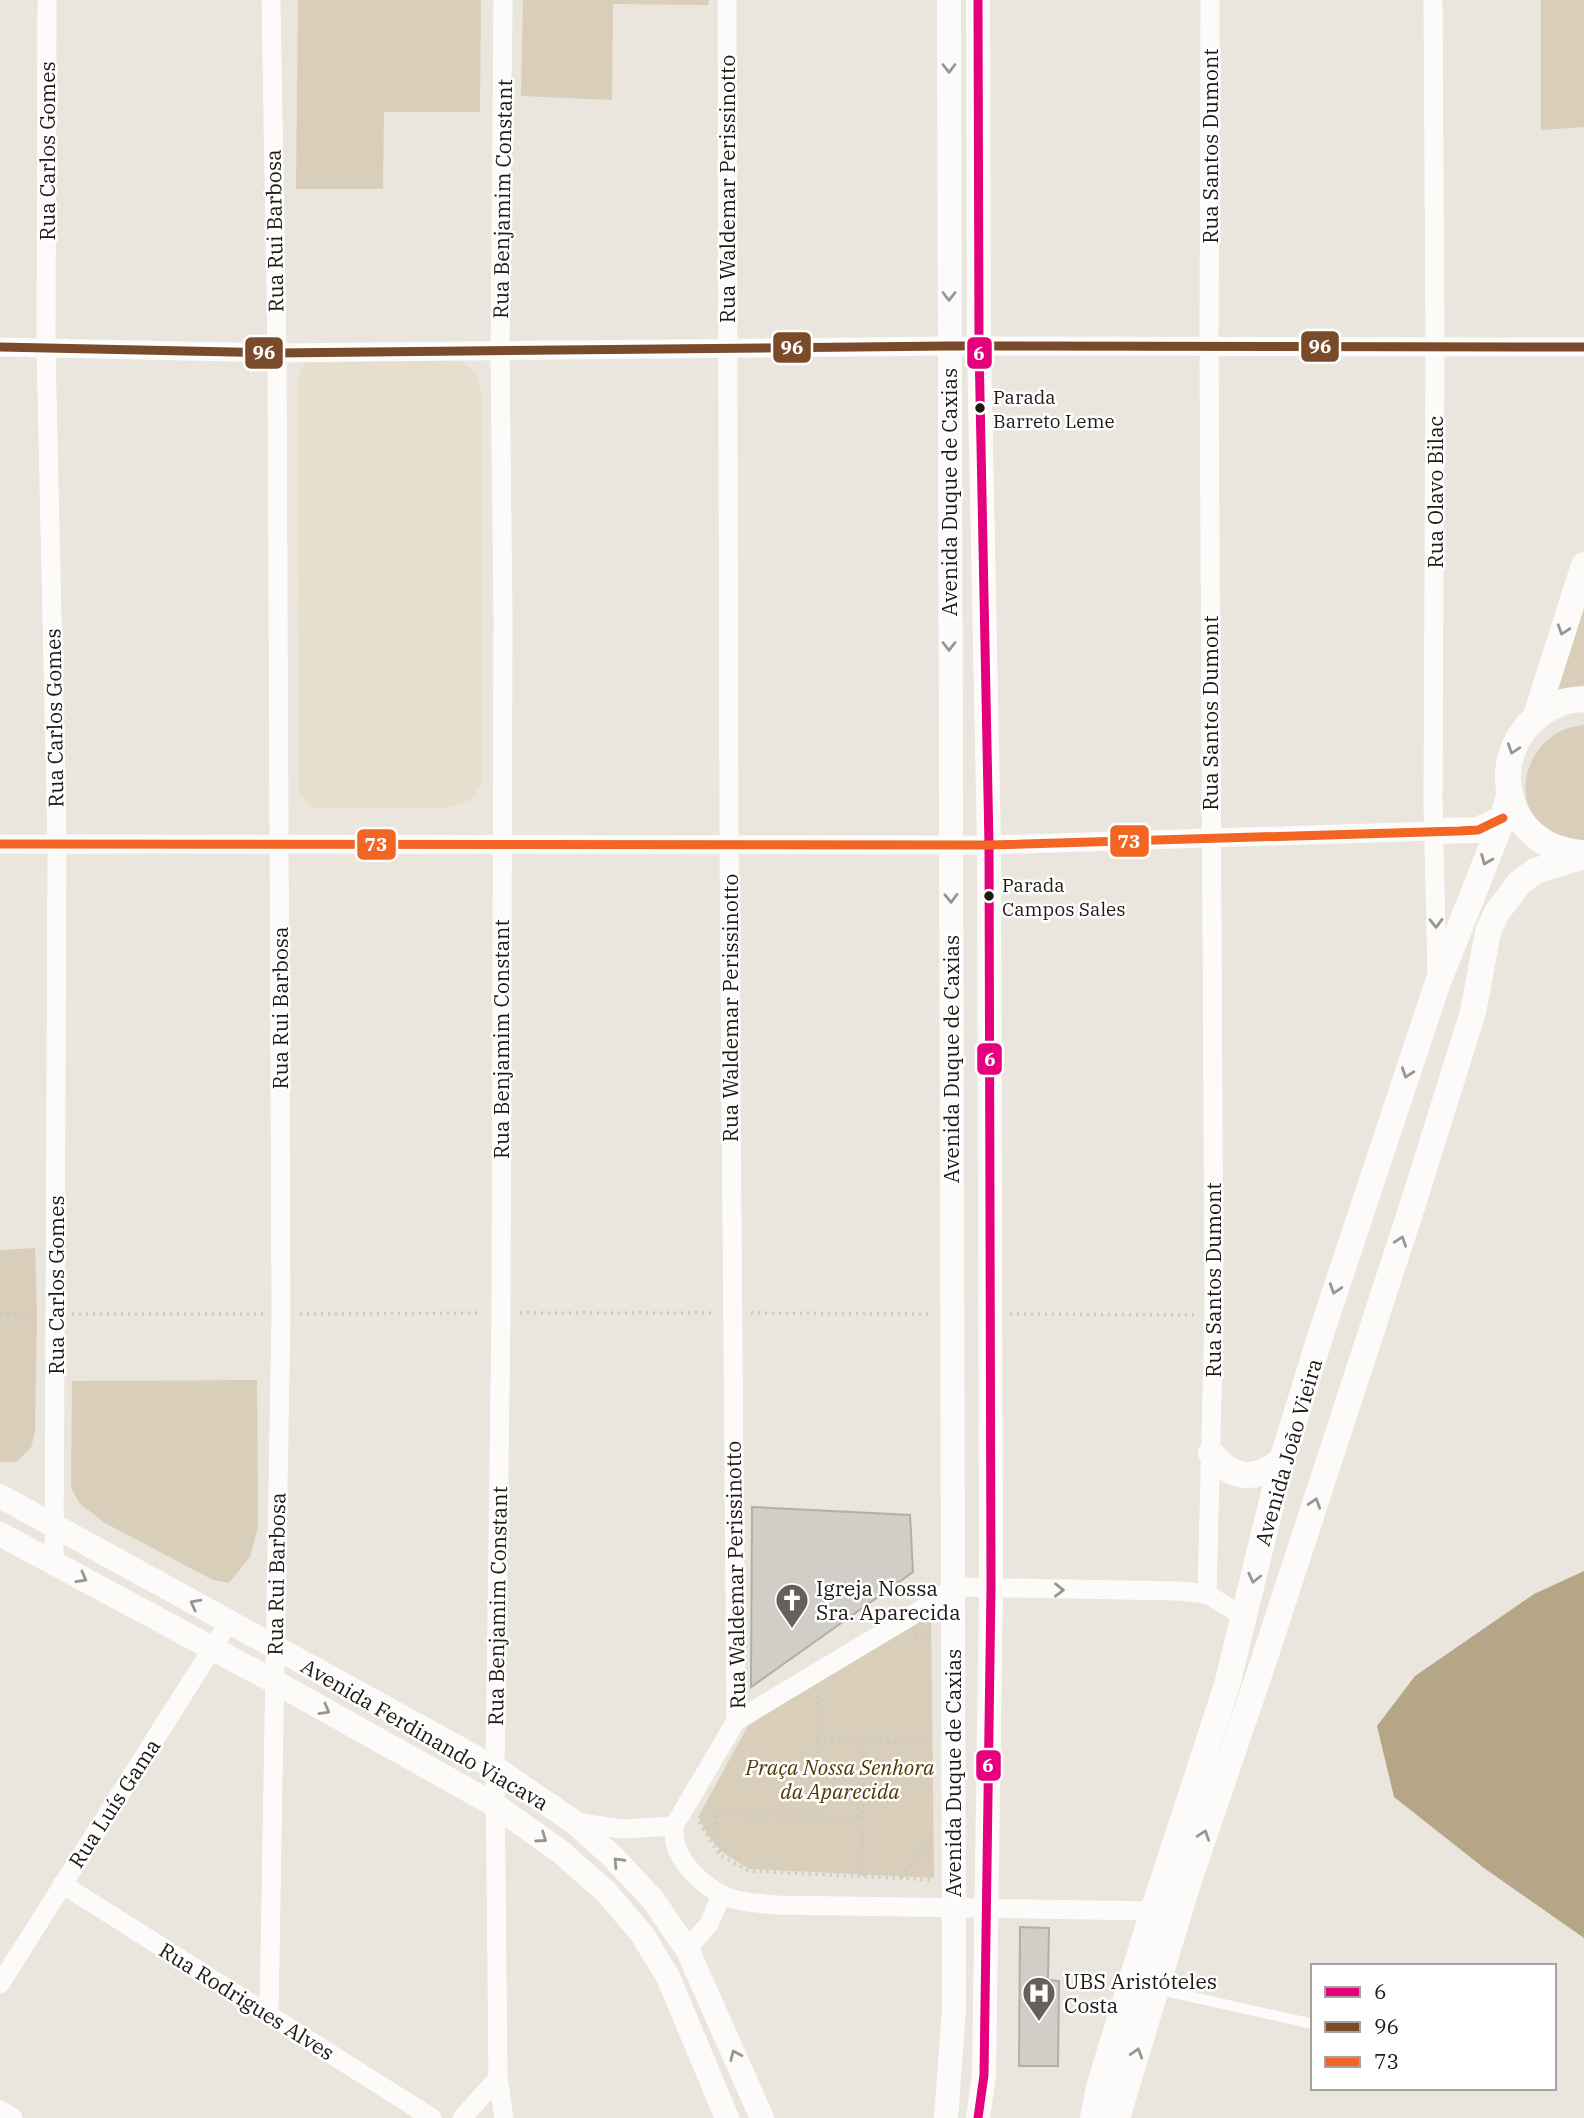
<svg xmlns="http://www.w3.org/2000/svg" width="1584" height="2118" viewBox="0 0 1584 2118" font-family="'IBM Plex Serif',serif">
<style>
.built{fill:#e7decd}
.green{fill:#d9ceba}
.water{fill:#b6a688}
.building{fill:#d1cec7;stroke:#b2aea8;stroke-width:2}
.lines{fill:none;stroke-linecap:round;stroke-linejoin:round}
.path{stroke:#c9c9c6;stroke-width:3.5;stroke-dasharray:2 5;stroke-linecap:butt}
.service{stroke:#fcfbfa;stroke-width:10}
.minor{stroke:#fcfbfa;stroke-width:19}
.tertiary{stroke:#fcfbfa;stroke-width:24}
.secondary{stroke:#fcfbfa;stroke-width:26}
.bus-1-casing{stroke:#fff;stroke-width:14}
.bus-2-casing{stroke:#fff;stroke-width:14}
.bus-3-casing{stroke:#fff;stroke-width:14}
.bus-1{stroke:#e5007d;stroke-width:9}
.bus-2{stroke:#7a4b2a;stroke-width:9}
.bus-3{stroke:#f26522;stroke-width:9}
.oneway{stroke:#989692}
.bus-dot{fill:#1d1a14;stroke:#fff;stroke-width:2.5}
.labels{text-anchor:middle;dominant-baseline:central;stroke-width:5;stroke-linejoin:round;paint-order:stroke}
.bus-label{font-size:19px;fill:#1d1a14;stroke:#fff;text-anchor:start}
.street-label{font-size:21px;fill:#1d1a14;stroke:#fff}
.poi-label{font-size:21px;fill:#1d1a14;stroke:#fff;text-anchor:start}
.park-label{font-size:21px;font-style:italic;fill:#4f3805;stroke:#fff}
.line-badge{stroke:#fff;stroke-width:2.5}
.badge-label{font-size:19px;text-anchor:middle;font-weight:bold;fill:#fff}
</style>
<rect width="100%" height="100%" fill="#eae6dd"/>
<path class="built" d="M316,355H446L469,366L478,379L482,401V782L470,800L447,808H313L299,793L298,380L303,365Z"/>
<g class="green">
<path d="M298,0H481L480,112H384L383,189H296Z"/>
<path d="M523,0H709L708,5L613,4L612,100L521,96Z"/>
<path d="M1541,0H1584V127L1541,130Z"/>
<path d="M1584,596V686L1552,693Z"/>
<path d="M1584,725V846C1572,842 1552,838 1544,830C1511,800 1525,747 1563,730C1569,727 1577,726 1584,725Z"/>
<path d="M35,1248L37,1314L35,1432L31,1448L16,1462H0V1250Z"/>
<path d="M257,1380L258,1527L250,1557L229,1583L213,1580L105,1523L80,1504L71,1488L72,1381Z"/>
<path d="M931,1608L934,1878L750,1869C720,1853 714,1847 698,1817L748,1726Z"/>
</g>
<path class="water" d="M1584,1571V1938L1484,1868L1394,1797L1377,1726L1415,1676L1534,1594Z"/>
<g class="building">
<path d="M752,1507L910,1515L913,1572L751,1687Z"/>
<path d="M1020,1927L1049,1928L1048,1980L1059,1981L1058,2066H1019Z"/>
</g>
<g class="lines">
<g class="path">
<path d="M520,1313H715"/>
<path d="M751,1313L932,1314"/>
<path d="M0,1314H36"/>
<path d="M72,1314H264"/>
<path d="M300,1314L481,1313"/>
<path d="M1010,1314L1195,1315"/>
<path d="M915,1635L931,1642"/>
<path d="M817,1739L934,1744"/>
<path d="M709,1804L715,1815L863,1817"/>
<path d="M715,1815L721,1856L749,1871L933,1880"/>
<path d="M815,1816L818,1696"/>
<path d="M699,1822L719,1854"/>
<path d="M863,1876V1741"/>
<path d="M901,1878L931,1834"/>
</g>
<path class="service" d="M1156,1989L1313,2024"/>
<g class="minor">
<path d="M47,0L46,348L57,844L54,1562"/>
<path d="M503,0L500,351L503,617L501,1313L495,1768L498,2078L504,2118"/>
<path d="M727,0L729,846L736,1721"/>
<path d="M1433,0L1435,347L1433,802L1437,975"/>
<path d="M0,347L277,353L949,346L1584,347"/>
<path d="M0,844L989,845L1434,831"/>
<path d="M1207,1594L1214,1315L1209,347L1210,0"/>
<path d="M574,1822L622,1829L674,1826"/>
<path d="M674,1826L736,1721L916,1613L954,1587L1179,1591L1207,1594L1244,1617"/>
<path d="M674,1826C674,1831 674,1837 675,1842C681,1867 709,1892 733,1899C747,1903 763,1904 778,1905L1153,1911"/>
<path d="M62,1884L432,2118"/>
<path d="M687,1949L709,1924L722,1894"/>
<path d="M0,1984L229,1622"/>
<path d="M269,2015L281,1314L277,353L271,0"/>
<path d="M0,2110L13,2118"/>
<path d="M462,2118L498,2078"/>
</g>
<g class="tertiary">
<path d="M978,0L979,346L989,845L991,1588L984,2075L978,2118"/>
<path d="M0,1496L495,1768L574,1822L612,1856L653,1900L687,1949L762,2118"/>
<path d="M0,1534L275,1682L495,1805L561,1852L606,1892L642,1934L668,1977L727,2118"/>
<path d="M946,2118L954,2010L949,0"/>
</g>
<g class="secondary">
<path d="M1584,699C1575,700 1565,700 1558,704C1480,738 1497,850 1584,853"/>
<path d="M1536,716L1584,565"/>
<path d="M1434,831L1478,830L1503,818"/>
<path d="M1211,1453C1232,1480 1255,1482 1282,1460"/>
<path d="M1093,2118L1099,2087L1153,1911L1227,1685L1282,1460L1322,1331L1437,985L1503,818L1509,795"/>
<path d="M1117,2118L1187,1886L1263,1663L1412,1207L1473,1012L1488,932L1496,914L1519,883L1535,871L1584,856"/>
</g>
<defs>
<path id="bus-1" d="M978,0L979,346L989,845L991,1588L984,2075L978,2118"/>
<path id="bus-2" d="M0,347L277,353L949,346L1584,347"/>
<path id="bus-3" d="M0,844L989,845L1459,831L1478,830L1503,818"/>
</defs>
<use href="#bus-1" class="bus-1-casing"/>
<use href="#bus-2" class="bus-2-casing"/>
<use href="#bus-3" class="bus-3-casing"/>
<use href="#bus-1" class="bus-1"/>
<use href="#bus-2" class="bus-2"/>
<use href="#bus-3" class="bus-3"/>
</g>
<defs><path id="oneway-chevron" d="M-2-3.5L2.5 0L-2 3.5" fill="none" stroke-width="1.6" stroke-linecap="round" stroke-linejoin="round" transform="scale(1.75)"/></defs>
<g class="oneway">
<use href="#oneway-chevron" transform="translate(949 68) rotate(90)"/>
<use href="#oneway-chevron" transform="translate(949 296) rotate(90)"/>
<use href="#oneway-chevron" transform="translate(1563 630) rotate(108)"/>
<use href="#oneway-chevron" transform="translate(949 646) rotate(90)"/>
<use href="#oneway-chevron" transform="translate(1513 749) rotate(109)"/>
<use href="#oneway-chevron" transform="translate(1486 860) rotate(112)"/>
<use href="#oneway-chevron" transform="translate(951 898) rotate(89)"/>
<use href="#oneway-chevron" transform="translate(1436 923) rotate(89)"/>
<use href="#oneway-chevron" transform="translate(1407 1073) rotate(109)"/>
<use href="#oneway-chevron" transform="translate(1401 1241) rotate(-71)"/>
<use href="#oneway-chevron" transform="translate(1335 1289) rotate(108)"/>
<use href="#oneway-chevron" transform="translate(1315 1503) rotate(-72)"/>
<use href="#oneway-chevron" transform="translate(82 1578) rotate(29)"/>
<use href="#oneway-chevron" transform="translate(1254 1578) rotate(103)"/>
<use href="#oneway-chevron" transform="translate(1059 1590) rotate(1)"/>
<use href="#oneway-chevron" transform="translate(195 1604) rotate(-152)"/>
<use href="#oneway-chevron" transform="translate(325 1710) rotate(29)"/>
<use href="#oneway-chevron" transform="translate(1204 1835) rotate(-71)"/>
<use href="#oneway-chevron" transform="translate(542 1838) rotate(35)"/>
<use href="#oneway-chevron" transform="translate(618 1862) rotate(-133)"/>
<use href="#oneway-chevron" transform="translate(1137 2053) rotate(-73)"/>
<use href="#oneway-chevron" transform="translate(735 2055) rotate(-114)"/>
</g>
<defs>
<symbol id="church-pin" viewBox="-11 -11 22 30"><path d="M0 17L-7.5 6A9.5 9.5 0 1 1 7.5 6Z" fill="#65615a" stroke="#fff"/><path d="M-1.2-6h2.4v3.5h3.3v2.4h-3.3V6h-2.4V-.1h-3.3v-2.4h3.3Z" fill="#fff"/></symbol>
<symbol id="hospital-pin" viewBox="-11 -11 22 30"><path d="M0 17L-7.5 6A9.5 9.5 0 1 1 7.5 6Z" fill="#65615a" stroke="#fff"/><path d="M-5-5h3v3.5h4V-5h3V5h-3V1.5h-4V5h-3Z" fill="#fff"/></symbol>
</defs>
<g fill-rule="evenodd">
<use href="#church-pin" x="773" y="1581" width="38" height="52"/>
<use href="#hospital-pin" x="1020" y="1974" width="38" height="52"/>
</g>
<g class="bus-dot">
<circle cx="980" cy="408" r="6"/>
<circle cx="989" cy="896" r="6"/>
</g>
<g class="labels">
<g class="bus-label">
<text x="993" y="397">Parada<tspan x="993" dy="24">Barreto Leme</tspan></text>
<text x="1002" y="885">Parada<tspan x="1002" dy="24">Campos Sales</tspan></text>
</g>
<g class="street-label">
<text transform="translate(1210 146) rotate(-90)">Rua Santos Dumont</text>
<text transform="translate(47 151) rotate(-90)">Rua Carlos Gomes</text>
<text transform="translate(727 189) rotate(-90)">Rua Waldemar Perissinotto</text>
<text transform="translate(502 199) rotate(-89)">Rua Benjamim Constant</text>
<text transform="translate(274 231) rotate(-91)">Rua Rui Barbosa</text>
<text transform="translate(949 492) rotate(-90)">Avenida Duque de Caxias</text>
<text transform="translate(1435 492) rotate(-90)">Rua Olavo Bilac</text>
<text transform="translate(1210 713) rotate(-90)">Rua Santos Dumont</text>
<text transform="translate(54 718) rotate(-91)">Rua Carlos Gomes</text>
<text transform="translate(280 1008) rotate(-90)">Rua Rui Barbosa</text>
<text transform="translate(730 1008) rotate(-90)">Rua Waldemar Perissinotto</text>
<text transform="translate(501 1039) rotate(-90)">Rua Benjamim Constant</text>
<text transform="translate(951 1059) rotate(-90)">Avenida Duque de Caxias</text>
<text transform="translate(1213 1280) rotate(-90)">Rua Santos Dumont</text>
<text transform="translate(56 1285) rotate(-90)">Rua Carlos Gomes</text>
<text transform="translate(1288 1452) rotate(-74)">Avenida João Vieira</text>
<text transform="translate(276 1574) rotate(-89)">Rua Rui Barbosa</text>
<text transform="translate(735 1575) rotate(-91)">Rua Waldemar Perissinotto</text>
<text transform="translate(497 1606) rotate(-89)">Rua Benjamim Constant</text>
<text transform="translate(425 1734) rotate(30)">Avenida Ferdinando Viacava</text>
<text transform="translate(953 1773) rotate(-90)">Avenida Duque de Caxias</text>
<text transform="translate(114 1803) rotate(-57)">Rua Luís Gama</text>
<text transform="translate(247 2001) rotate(32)">Rua Rodrigues Alves</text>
</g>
<g class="poi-label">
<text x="816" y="1588">Igreja Nossa<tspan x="816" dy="24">Sra. Aparecida</tspan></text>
<text x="1064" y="1981">UBS Aristóteles<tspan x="1064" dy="24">Costa</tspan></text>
</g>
<g class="park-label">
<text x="840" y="1767">Praça Nossa Senhora<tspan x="840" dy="24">da Aparecida</tspan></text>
</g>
</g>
<g class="line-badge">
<rect x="1300" y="330" width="40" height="33" rx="7" fill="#7a4b2a"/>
<rect x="772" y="331" width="40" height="33" rx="7" fill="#7a4b2a"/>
<rect x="244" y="336" width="40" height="34" rx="7" fill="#7a4b2a"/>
<rect x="966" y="336" width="27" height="34" rx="7" fill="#e5007d"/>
<rect x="1109" y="824" width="41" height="34" rx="7" fill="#f26522"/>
<rect x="356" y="828" width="41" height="33" rx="7" fill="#f26522"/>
<rect x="976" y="1042" width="27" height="34" rx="7" fill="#e5007d"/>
<rect x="975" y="1749" width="27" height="33" rx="7" fill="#e5007d"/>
</g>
<g class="badge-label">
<text x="1320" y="353">96</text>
<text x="792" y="354">96</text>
<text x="264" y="359">96</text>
<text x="979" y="360">6</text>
<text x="1129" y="848">73</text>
<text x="376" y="851">73</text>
<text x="990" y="1066">6</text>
<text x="988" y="1772">6</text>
</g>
<rect x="1311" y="1964" width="245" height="126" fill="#ffffff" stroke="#a5a3a1" stroke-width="2"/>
<rect x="1325" y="1987" width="35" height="10" fill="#e5007d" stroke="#a5a3a1" stroke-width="2"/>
<text x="1374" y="1999" font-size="21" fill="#1d1a14">6</text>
<rect x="1325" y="2022" width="35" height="10" fill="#7a4b2a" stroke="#a5a3a1" stroke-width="2"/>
<text x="1374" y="2034" font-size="21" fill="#1d1a14">96</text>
<rect x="1325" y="2057" width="35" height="10" fill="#f26522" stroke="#a5a3a1" stroke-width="2"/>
<text x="1374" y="2069" font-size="21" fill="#1d1a14">73</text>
</svg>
